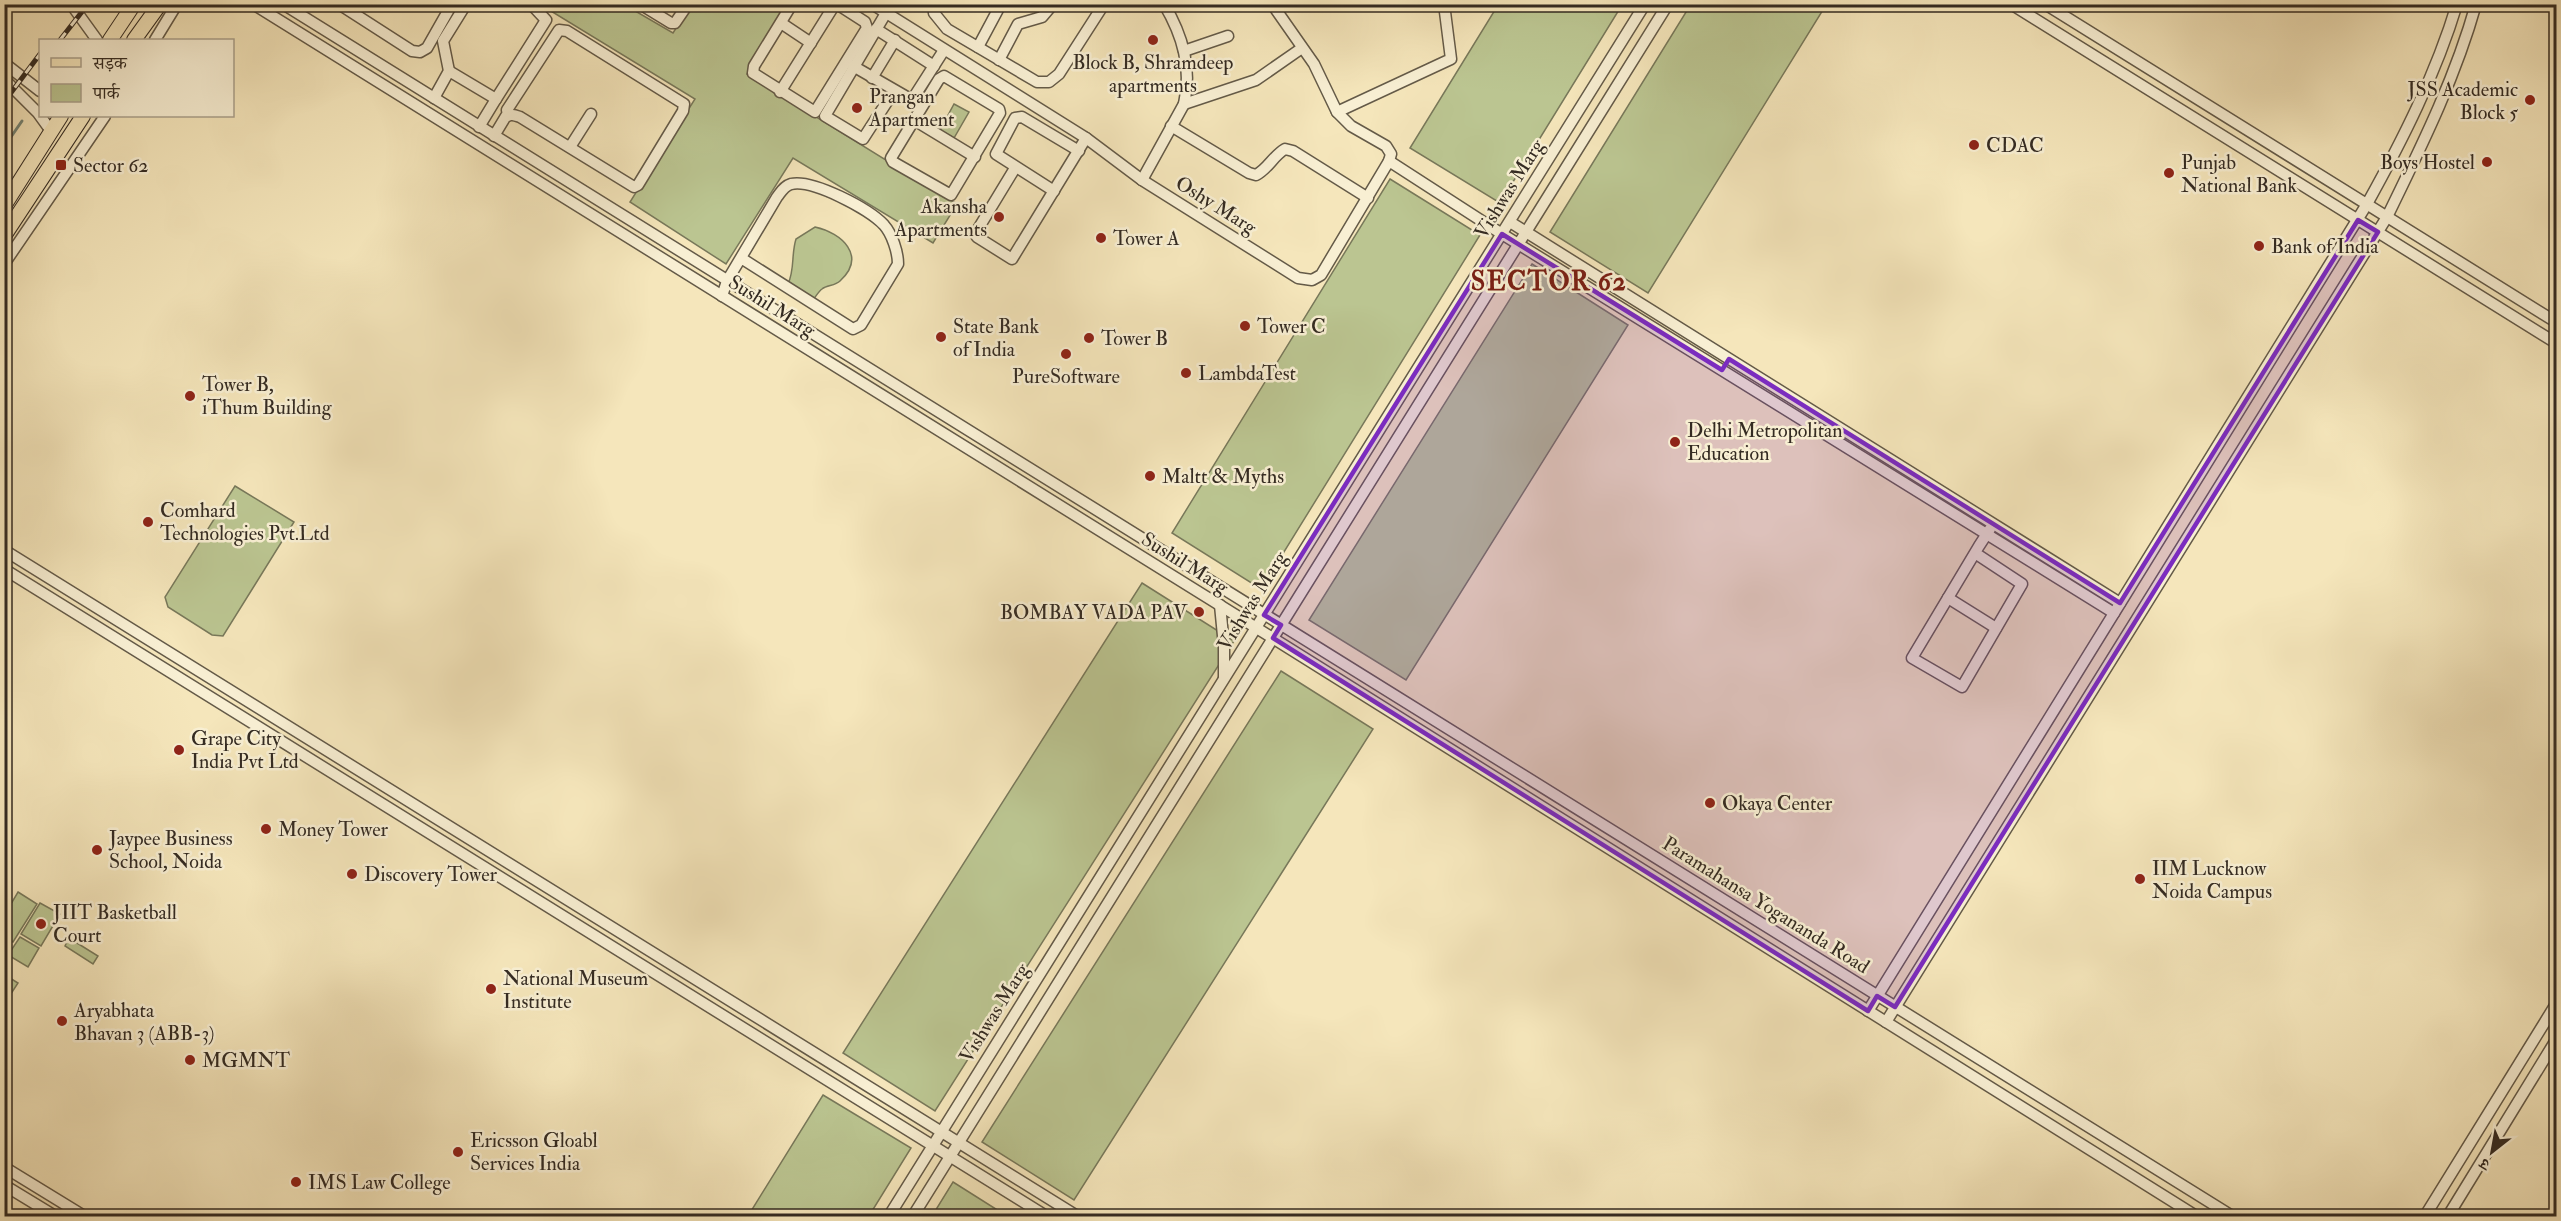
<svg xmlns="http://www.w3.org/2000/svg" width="2561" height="1221" viewBox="0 0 2561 1221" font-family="'IM FELL Double Pica','Noto Serif Devanagari',serif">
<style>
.green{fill:#bbc591;stroke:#78785a;stroke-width:1.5}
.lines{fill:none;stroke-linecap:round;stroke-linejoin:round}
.stream{stroke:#738475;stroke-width:3}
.minor-casing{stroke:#645a48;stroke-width:13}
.major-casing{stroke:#342b22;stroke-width:16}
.minor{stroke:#f8efd3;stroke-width:10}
.major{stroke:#f5e6bb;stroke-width:14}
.rail-casing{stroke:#342b22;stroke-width:5}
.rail{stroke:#f8efd3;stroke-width:3;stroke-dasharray:9;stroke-linecap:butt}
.marked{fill:#7b2cbf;fill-opacity:0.2;stroke:#7b2cbf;stroke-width:4.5;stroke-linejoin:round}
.poi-dot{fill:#8f2418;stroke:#f8efd3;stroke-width:2}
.labels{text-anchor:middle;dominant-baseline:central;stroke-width:5;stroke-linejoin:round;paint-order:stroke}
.poi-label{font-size:20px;fill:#342b22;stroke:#f8efd3;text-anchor:start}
.street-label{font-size:20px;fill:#342b22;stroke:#f8efd3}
.district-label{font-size:26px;font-weight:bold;letter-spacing:1.5px;fill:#7a1f14;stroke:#f8efd3}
</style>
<rect width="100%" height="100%" fill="#f5e6bb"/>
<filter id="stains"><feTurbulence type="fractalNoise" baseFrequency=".00333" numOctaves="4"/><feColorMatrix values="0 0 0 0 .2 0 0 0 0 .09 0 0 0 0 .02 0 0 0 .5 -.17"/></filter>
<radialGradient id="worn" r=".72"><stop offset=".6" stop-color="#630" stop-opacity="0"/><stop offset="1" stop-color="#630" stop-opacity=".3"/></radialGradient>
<g class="green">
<path d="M1691,4L1826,5L1648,293L1550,232Z"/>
<path d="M541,5H625L673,33L691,5H790L747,74L957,204L933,243L793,158L726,264L630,202L695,99Z"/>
<path d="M1498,5H1622L1500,203L1410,148Z"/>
<path d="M954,104L969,112L954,138L940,130Z"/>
<path d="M1390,179L1480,235L1261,589L1172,533Z"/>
<path d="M815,227C842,233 867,256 840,281C835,286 827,285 822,289C819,291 816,296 813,300L788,284C795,269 791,255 796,239Z"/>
<path d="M1532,264L1628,325L1406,680L1309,620Z"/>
<path d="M235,486L294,522L223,636L212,635L168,607L165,597Z"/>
<path d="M1142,583L1234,641L935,1111L843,1053Z"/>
<path d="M1281,671L1373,729L1074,1200L982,1142Z"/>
<path d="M18,892L37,904L13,942L5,938V914Z"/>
<path d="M40,903L60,914L41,946L21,934Z"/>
<path d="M20,937L39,948L28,967L8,955Z"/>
<path d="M69,938L98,956L93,964L65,946Z"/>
<path d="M5,975L18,983L5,1003Z"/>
<path d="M823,1095L911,1148L869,1216H748Z"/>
<path d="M953,1182L1007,1216H932Z"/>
</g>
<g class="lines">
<path class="stream" d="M4,147L22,121"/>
<defs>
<g id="minor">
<path d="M71,4L97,40"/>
<path d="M253,4L1287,647L2196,1216"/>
<path d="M283,4L2232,1216"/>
<path d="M339,4L412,51L420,52L427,48L452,4"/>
<path d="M640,4L671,23H675L688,4"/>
<path d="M792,4L754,66L753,73L815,112L867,28L865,22L837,4"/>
<path d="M872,4L1086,138L1142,180L1298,278L1312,280L1321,275L1389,161L1502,234L2114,613"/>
<path d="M933,4L934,13L947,29L1037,82H1049L1059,74L1104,4"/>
<path d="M1164,4C1183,36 1192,68 1184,104L1256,80L1302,48"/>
<path d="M1272,4L1314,64L1337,112L1351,126L1386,146L1391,154L1389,161"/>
<path d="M2011,4L2556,343"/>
<path d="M2045,4L2556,322"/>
<path d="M886,13L825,116L863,139L894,91"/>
<path d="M781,23L811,43"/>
<path d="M876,29L934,66"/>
<path d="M155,40L177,4"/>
<path d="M978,47L1001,4"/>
<path d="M1184,51L1228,36"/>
<path d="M999,60L1018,24L1042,17L1053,4"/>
<path d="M4,63L40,91"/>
<path d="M853,66L912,100L944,50"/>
<path d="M449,71L496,99L546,20L531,4"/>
<path d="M944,76L999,109L1000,113L951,195L893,162L891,158L939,79Z"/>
<path d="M872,78L895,40"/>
<path d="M4,79L38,113L51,131"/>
<path d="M780,92L835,4"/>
<path d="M434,98L449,71L443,41L466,4"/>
<path d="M1337,112L1451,59L1444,4"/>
<path d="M914,120L975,157"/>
<path d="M1171,126L1249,173L1256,175C1268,169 1273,156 1285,149L1293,151L1368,198"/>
<path d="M479,127L496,99"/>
<path d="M494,136L506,116C512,114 514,115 520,117L634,187L638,185L683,111L684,104L567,31L559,30L507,110L508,116"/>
<path d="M570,147L591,114"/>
<path d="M1015,168L975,234L977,237L1012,259L1086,138"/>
<path d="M1142,180L1184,104"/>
<path d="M1054,191L996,154L1015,118L1022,117L1079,151"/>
<path d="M1510,222L2120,603"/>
<path d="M4,264L105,116"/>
<path d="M722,296L727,281L777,197C781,192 784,186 791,184C813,179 869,209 884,225C892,234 898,252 898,264L861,325L853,329L741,258"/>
<path d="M4,550L1077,1216"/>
<path d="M1975,553L2022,584L1962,687L1912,658L1979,546L1990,529"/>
<path d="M4,569L1046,1216"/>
<path d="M1948,598L1996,628"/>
<path d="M1220,605L1224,646V677"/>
<path d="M1868,1011L2367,204C2402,141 2436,74 2457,4"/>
<path d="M1886,1022L2387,217C2421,147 2455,79 2476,4"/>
<path d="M4,1167L84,1216"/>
<path d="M4,1185L55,1216"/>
<path d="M889,1216L1645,4"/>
<path d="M913,1216L1668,4"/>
<path d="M2425,1216L2556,1004"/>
<path d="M2448,1216L2556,1040"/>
</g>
<g id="major">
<path d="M110,40L134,4"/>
<path d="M134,40L160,4"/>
<path d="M4,206L61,116"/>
<path d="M4,236L83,116"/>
</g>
</defs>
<use href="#minor" class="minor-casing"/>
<use href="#major" class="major-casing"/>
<use href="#minor" class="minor"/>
<use href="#major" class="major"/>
<defs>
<g id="rail">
<path d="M60,40L88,4"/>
<path d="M4,102L40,54"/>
</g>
</defs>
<use href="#rail" class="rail-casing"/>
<use href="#rail" class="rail"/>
</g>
<path class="marked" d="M2358,220L2378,232L1895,1007L1877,996L1868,1011L1273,638L1281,625L1264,615L1502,234L1722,370L1729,359L2120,603Z"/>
<g class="poi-dot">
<circle cx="1153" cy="40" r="6"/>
<circle cx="2530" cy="100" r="6"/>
<circle cx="857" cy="108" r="6"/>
<circle cx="1974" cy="145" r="6"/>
<circle cx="2487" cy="162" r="6"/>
<rect x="55" y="159" width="12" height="12" rx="3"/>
<circle cx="2169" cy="173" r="6"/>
<circle cx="999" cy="217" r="6"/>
<circle cx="1101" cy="238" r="6"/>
<circle cx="2259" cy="246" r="6"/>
<circle cx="1245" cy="326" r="6"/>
<circle cx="941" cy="337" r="6"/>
<circle cx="1089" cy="338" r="6"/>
<circle cx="1066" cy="354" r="6"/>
<circle cx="1186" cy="373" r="6"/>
<circle cx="190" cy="396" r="6"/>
<circle cx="1675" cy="442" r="6"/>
<circle cx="1150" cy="476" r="6"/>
<circle cx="148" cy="522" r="6"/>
<circle cx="1199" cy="612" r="6"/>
<circle cx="179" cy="750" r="6"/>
<circle cx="1710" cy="803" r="6"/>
<circle cx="266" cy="829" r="6"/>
<circle cx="97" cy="850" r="6"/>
<circle cx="352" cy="874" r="6"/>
<circle cx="2140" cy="879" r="6"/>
<circle cx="41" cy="924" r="6"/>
<circle cx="491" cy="989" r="6"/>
<circle cx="62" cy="1021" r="6"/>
<circle cx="190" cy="1060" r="6"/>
<circle cx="458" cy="1152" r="6"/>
<circle cx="296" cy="1182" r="6"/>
</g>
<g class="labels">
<g class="poi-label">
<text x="1153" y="62" text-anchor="middle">Block B, Shramdeep<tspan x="1153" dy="23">apartments</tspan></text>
<text x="2518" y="89" text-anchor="end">JSS Academic<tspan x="2518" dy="23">Block 5</tspan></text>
<text x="869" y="96">Prangan<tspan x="869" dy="23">Apartment</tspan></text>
<text x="1986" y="145">CDAC</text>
<text x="2181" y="162">Punjab<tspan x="2181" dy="23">National Bank</tspan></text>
<text x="2475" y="162" text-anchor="end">Boys Hostel</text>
<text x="73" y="165">Sector 62</text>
<text x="987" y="206" text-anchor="end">Akansha<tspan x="987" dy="23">Apartments</tspan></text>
<text x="1113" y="238">Tower A</text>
<text x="2271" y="246">Bank of India</text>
<text x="953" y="326">State Bank<tspan x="953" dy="23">of India</tspan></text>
<text x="1257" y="326">Tower C</text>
<text x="1101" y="338">Tower B</text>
<text x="1198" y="373">LambdaTest</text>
<text x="1066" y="376" text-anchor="middle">PureSoftware</text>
<text x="202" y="384">Tower B,<tspan x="202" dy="23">iThum Building</tspan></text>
<text x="1687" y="430">Delhi Metropolitan<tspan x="1687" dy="23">Education</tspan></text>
<text x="1162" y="476">Maltt &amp; Myths</text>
<text x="160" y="510">Comhard<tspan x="160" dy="23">Technologies Pvt.Ltd</tspan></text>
<text x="1187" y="612" text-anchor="end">BOMBAY VADA PAV</text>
<text x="191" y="738">Grape City<tspan x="191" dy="23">India Pvt Ltd</tspan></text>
<text x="1722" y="803">Okaya Center</text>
<text x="278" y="829">Money Tower</text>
<text x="109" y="838">Jaypee Business<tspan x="109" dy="23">School, Noida</tspan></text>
<text x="2152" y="868">IIM Lucknow<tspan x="2152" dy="23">Noida Campus</tspan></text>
<text x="364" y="874">Discovery Tower</text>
<text x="53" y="912">JIIT Basketball<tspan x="53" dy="23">Court</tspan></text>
<text x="503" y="978">National Museum<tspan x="503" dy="23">Institute</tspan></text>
<text x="74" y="1010">Aryabhata<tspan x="74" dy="23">Bhavan 3 (ABB-3)</tspan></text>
<text x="202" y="1060">MGMNT</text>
<text x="470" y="1140">Ericsson Gloabl<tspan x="470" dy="23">Services India</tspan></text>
<text x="308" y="1182">IMS Law College</text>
</g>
<g class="street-label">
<text transform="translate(1509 189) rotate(-58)">Vishwas Marg</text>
<text transform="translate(1216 205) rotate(32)">Oshy Marg</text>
<text transform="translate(772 306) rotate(32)">Sushil Marg</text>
<text transform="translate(1185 563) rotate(32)">Sushil Marg</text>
<text transform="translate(1252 601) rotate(-58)">Vishwas Marg</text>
<text transform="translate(1766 905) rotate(32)">Paramahansa Yogananda Road</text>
<text transform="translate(994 1013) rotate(-58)">Vishwas Marg</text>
</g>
<g class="district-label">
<text x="1549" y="282">SECTOR 62</text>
</g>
</g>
<rect width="2561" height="1221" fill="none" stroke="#f5e6bb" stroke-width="24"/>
<rect x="6" y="6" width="2549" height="1209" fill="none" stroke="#342b22" stroke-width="3"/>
<rect x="12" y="12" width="2537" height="1197" fill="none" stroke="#342b22" stroke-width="1.5"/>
<rect x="39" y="39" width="195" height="78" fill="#f8efd3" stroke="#aaa18c" stroke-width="1.5"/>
<rect x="51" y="58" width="30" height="9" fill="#f5e6bb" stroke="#aaa18c" stroke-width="1.5"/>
<text x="93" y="69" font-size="18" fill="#342b22">सड़क</text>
<rect x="51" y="84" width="30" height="18" fill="#bbc591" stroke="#aaa18c" stroke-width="1.5"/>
<text x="93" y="99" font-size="18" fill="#342b22">पार्क</text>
<g transform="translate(2492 1152) rotate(211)" stroke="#f8efd3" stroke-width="4.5" paint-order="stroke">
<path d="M0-4.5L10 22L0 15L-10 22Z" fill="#342b22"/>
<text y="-9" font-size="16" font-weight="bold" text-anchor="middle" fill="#342b22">उ</text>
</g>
<rect width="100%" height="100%" filter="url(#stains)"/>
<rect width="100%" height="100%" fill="url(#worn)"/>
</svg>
